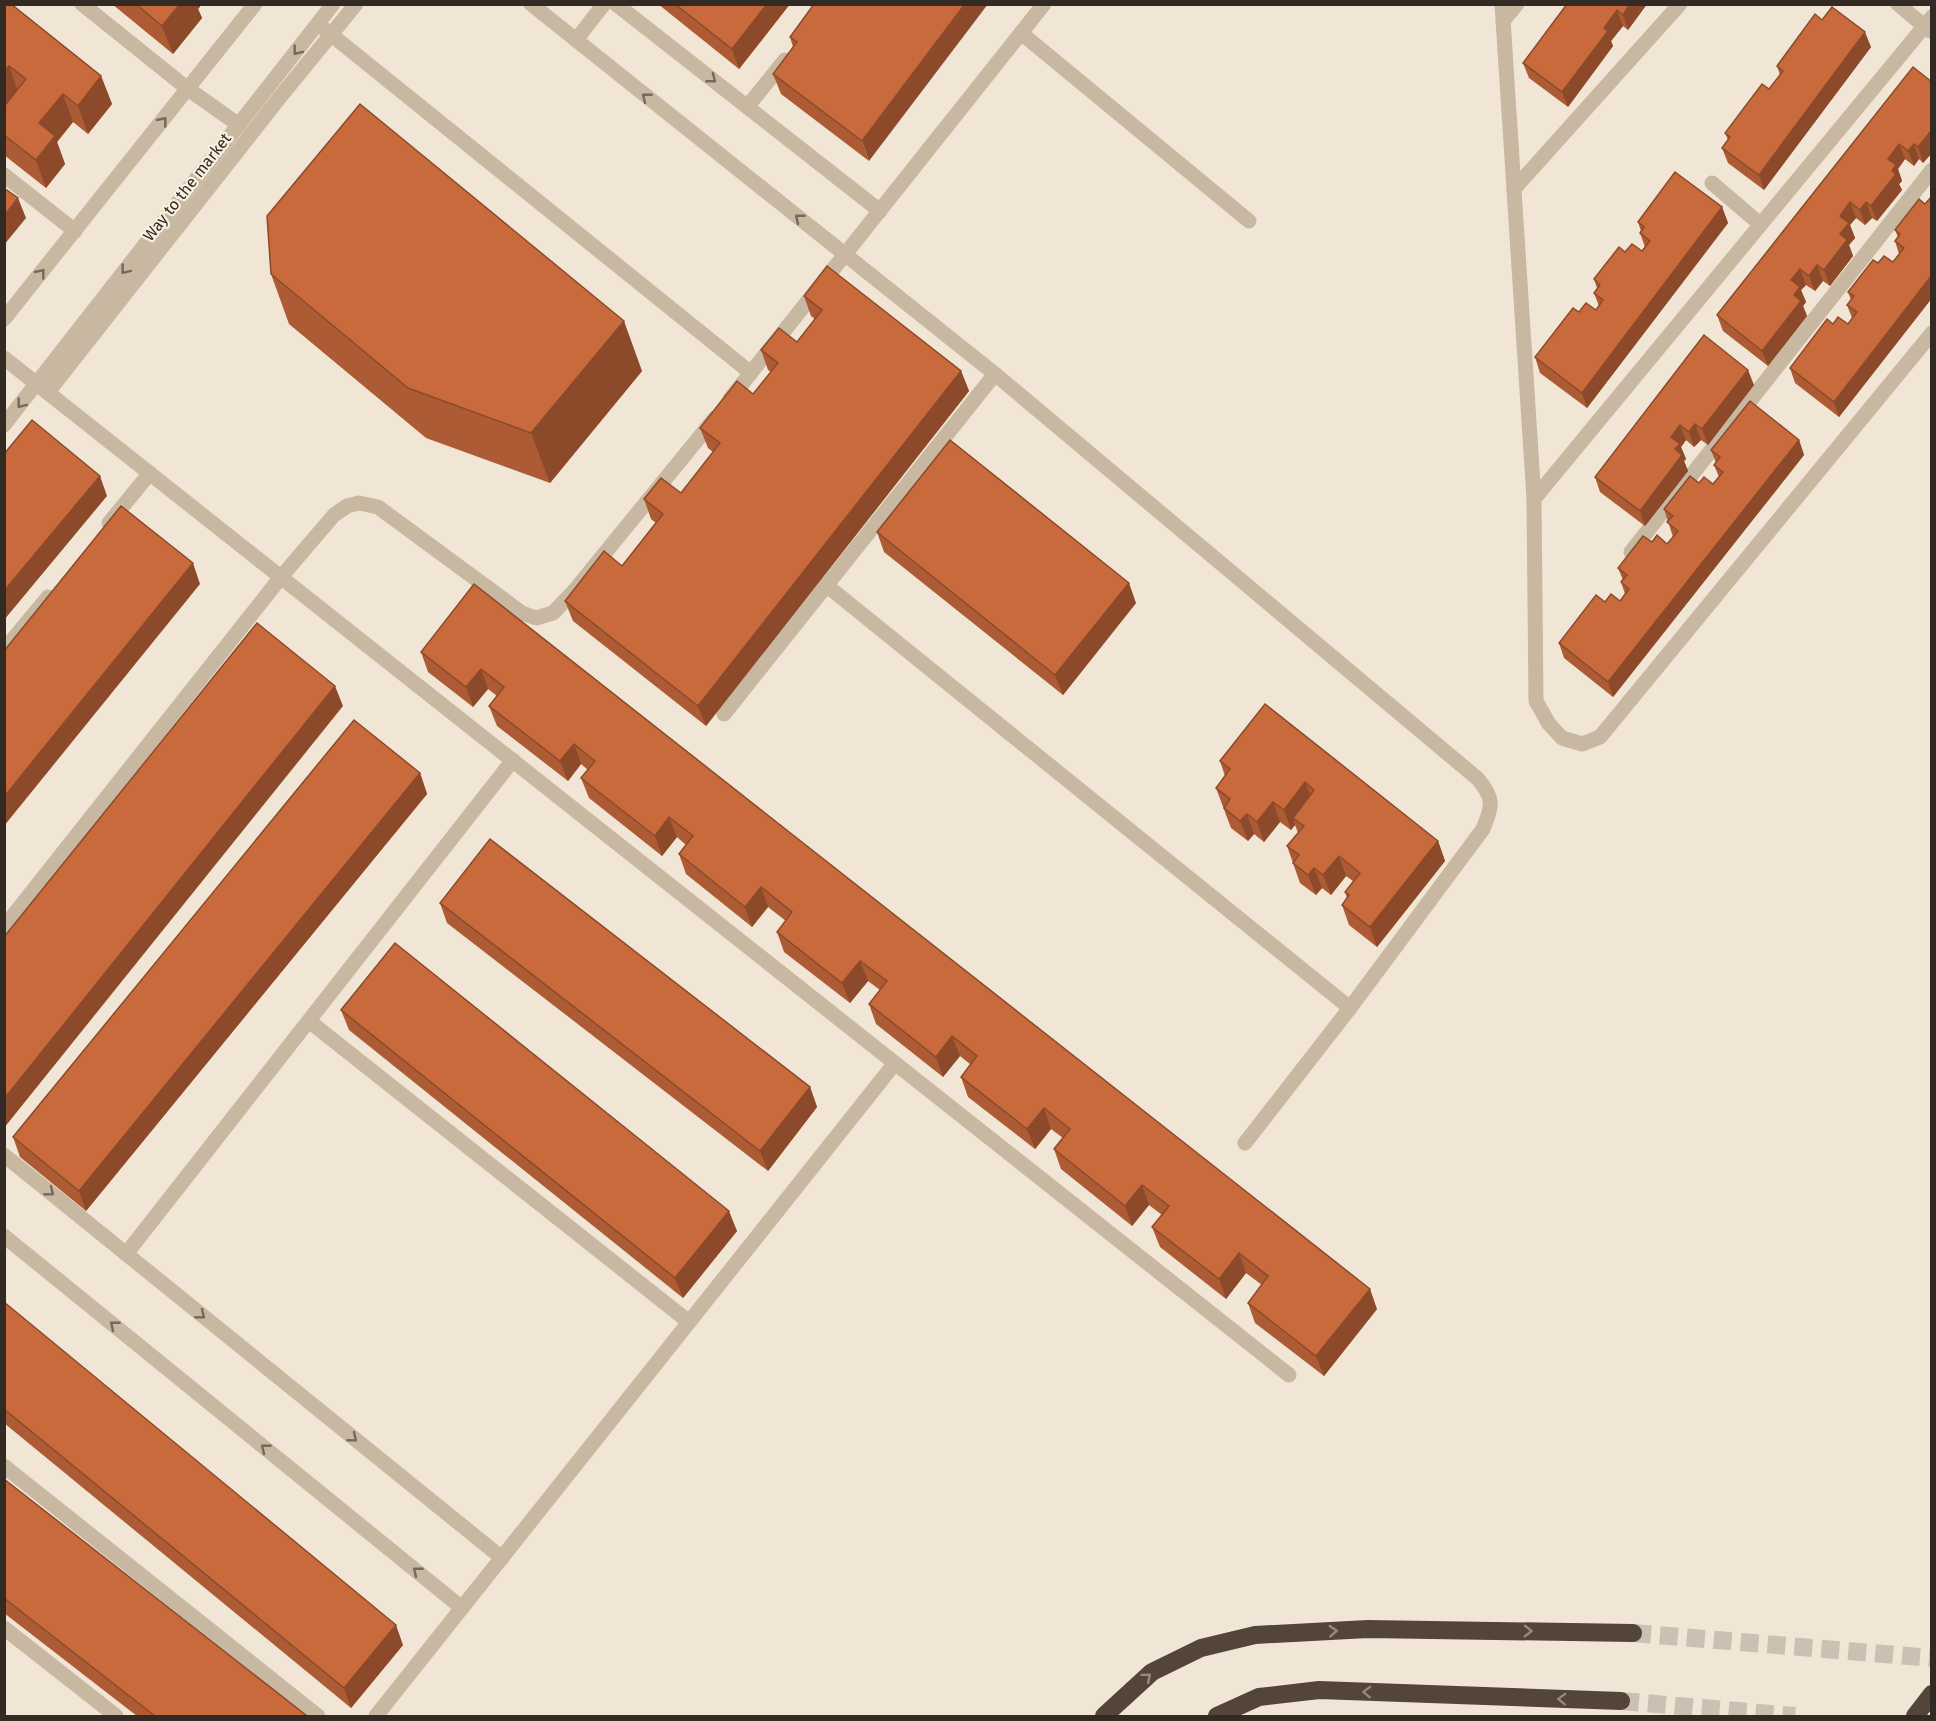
<svg xmlns="http://www.w3.org/2000/svg" width="1936" height="1721" viewBox="0 0 1936 1721" font-family="'Fira Sans',sans-serif">
<style>
.lines{fill:none;stroke-linecap:round;stroke-linejoin:round}
.highway-tunnel{stroke:#cbc0b2;stroke-width:18;stroke-dasharray:18 9;stroke-linecap:butt}
.street{stroke:#c8b7a1;stroke-width:15}
.highway{stroke:#54453b;stroke-width:18}
.wall{fill:#ac5b34}
.shaded-wall{fill:#8c4a2a}
.building{fill:#c86a3c;stroke:#8c4a2a;stroke-width:1.5}
.oneway{stroke:#76695c}
.oneway2{stroke:#96897d}
.labels{text-anchor:middle;dominant-baseline:central;stroke-width:4.5;stroke-linejoin:round;paint-order:stroke}
.street-label{font-size:16px;fill:#332a24;stroke:#f9f0e1}
</style>
<rect width="100%" height="100%" fill="#f1e6d5"/>
<g class="lines">
<g class="highway-tunnel">
<path d="M1633,1633L1932,1658"/>
<path d="M1621,1701L1795,1716"/>
</g>
<g class="street">
<path d="M82,4L188,89L239,125"/>
<path d="M531,4L995,374L1478,779C1494,798 1493,806 1483,829L1350,1008L1245,1143"/>
<path d="M616,4L880,211"/>
<path d="M1502,4L1534,499L1536,701L1549,724L1562,738L1582,744L1600,737L1932,333"/>
<path d="M1898,4L1930,31"/>
<path d="M1503,21L1517,4"/>
<path d="M318,24L751,373"/>
<path d="M1021,33L1249,221"/>
<path d="M576,40L604,4"/>
<path d="M747,107L785,60"/>
<path d="M4,175L75,231"/>
<path d="M1712,183L1760,224"/>
<path d="M1514,189L1680,4"/>
<path d="M4,319L255,4"/>
<path d="M4,358L1289,1375"/>
<path d="M48,392L280,97L356,4"/>
<path d="M730,399L1044,4"/>
<path d="M4,425L333,4"/>
<path d="M1534,499L1932,17"/>
<path d="M109,523L150,473"/>
<path d="M1631,552L1932,170"/>
<path d="M826,585L1350,1008"/>
<path d="M4,650L48,597"/>
<path d="M724,714L995,374"/>
<path d="M4,927L281,577L334,515L347,506L359,503L378,507L522,613L536,618L553,613L574,591L715,418"/>
<path d="M309,1021L689,1322"/>
<path d="M4,1155L502,1558"/>
<path d="M4,1236L462,1608"/>
<path d="M126,1254L513,760"/>
<path d="M4,1466L318,1716"/>
<path d="M4,1628L116,1716"/>
<path d="M376,1716L895,1063"/>
</g>
<g class="highway">
<path d="M1104,1716L1152,1672L1201,1648L1255,1635L1368,1629L1633,1633"/>
<path d="M1217,1716L1259,1697L1319,1690L1621,1701"/>
<path d="M1915,1716L1932,1694"/>
</g>
</g>
<g class="wall">
<path d="M4,4L101,76L112,104L88,134L73,122L57,142L65,164L46,188L4,155Z"/>
<path d="M112,4H202L198,9L202,18L173,54Z"/>
<path d="M658,4H790L739,69Z"/>
<path d="M814,4L869,161L781,94L773,74L793,47L790,37Z"/>
<path d="M1567,4H1647L1628,30L1623,26L1611,41L1613,46L1568,107L1529,78L1523,63Z"/>
<path d="M1822,20L1871,47L1764,190L1728,163L1722,148L1728,140L1725,133L1769,89L1780,75L1777,66Z"/>
<path d="M1932,82V153L1923,163L1919,159L1914,166L1905,159L1898,169L1902,181L1899,184L1902,190L1877,221L1872,218L1865,225L1856,218L1850,225L1855,238L1849,245L1853,256L1830,286L1823,281L1815,291L1806,285L1801,290L1806,302L1803,306L1807,316L1768,366L1723,331L1717,315Z"/>
<path d="M1932,196V298L1839,417L1795,383L1790,368L1833,324H1848L1852,318L1847,305L1851,300L1848,292L1878,263L1893,262L1899,254L1895,241L1898,237L1895,230L1925,204Z"/>
<path d="M1722,207L1728,223L1587,408L1540,373L1535,357L1579,312L1596,310L1599,306L1594,293L1597,288L1594,279L1625,252L1642,251L1645,247L1640,233L1641,231L1638,222Z"/>
<path d="M271,274L642,371L550,483L426,438L289,324Z"/>
<path d="M804,296L961,371L969,391L706,726L573,621L565,601L622,566L656,523L651,519L644,499L681,493L713,452L708,448L700,428L753,394L771,372L768,370L761,350L797,342L815,319L811,316Z"/>
<path d="M1704,335L1754,385L1708,445L1701,440L1694,447L1686,440L1681,447L1686,459L1684,461L1688,471L1645,526L1600,492L1595,477Z"/>
<path d="M1799,440L1804,455L1613,697L1564,658L1559,643L1605,602L1620,601L1625,594L1621,582L1623,580L1618,568L1652,542L1667,544L1673,537L1664,509L1699,483L1713,484L1719,477L1714,465L1716,463L1711,450Z"/>
<path d="M877,532L1136,603L1063,695L884,552Z"/>
<path d="M474,584L1377,1309L1324,1376L1255,1323L1248,1303L1262,1285L1246,1273L1226,1299L1160,1247L1152,1227L1162,1215L1149,1205L1132,1226L1061,1169L1054,1149L1063,1138L1051,1129L1035,1149L968,1097L961,1077L970,1064L960,1056L943,1077L876,1024L869,1004L880,990L868,981L850,1003L784,952L777,932L786,921L768,907L752,927L686,874L679,854L686,845L677,837L662,856L589,798L581,778L588,770L581,764L568,781L497,726L489,706L497,696L488,689L473,707L428,672L421,652Z"/>
<path d="M1265,704L1438,841L1445,861L1377,947L1349,925L1342,905L1347,898L1345,892L1353,881L1346,876L1331,895L1322,888L1316,895L1300,883L1287,846L1298,833L1295,825L1291,830L1280,822L1264,842L1254,834L1248,841L1231,828L1216,788L1225,776L1220,761Z"/>
<path d="M420,773L427,794L86,1211L20,1157L13,1137Z"/>
<path d="M440,903L810,1087L817,1107L768,1171L447,923Z"/>
<path d="M341,1010L737,1231L683,1298L349,1030Z"/>
<path d="M4,1302L403,1645L351,1708L4,1423Z"/>
<path d="M4,1479L307,1716H137L4,1613Z"/>
</g>
<g class="shaded-wall">
<path d="M180,4H202L198,9L202,18L173,54L162,26Z"/>
<path d="M767,4H790L739,69L732,49Z"/>
<path d="M965,4H988L869,161L862,141Z"/>
<path d="M1630,4H1647L1628,30L1623,15Z"/>
<path d="M1617,10L1623,26L1611,41L1613,46L1568,107L1562,92L1604,28Z"/>
<path d="M1865,32L1871,47L1764,190L1759,175Z"/>
<path d="M9,66L19,94L4,113V71Z"/>
<path d="M101,76L112,104L88,134L78,106Z"/>
<path d="M63,94L73,122L57,142L65,164L46,188L36,160L39,123Z"/>
<path d="M1932,130V153L1923,163L1918,147Z"/>
<path d="M1899,144L1905,159L1898,169L1902,181L1899,184L1902,190L1877,221L1871,206L1888,159Z"/>
<path d="M1914,144L1919,159L1914,166L1908,151Z"/>
<path d="M18,198L26,218L4,245V216Z"/>
<path d="M1850,202L1856,218L1850,225L1855,238L1849,245L1853,256L1830,286L1824,270L1840,216Z"/>
<path d="M1866,202L1872,218L1865,225L1860,210Z"/>
<path d="M1722,207L1728,223L1587,408L1582,393Z"/>
<path d="M1817,265L1823,281L1815,291L1809,276Z"/>
<path d="M1800,269L1806,285L1801,290L1806,302L1803,306L1807,316L1768,366L1762,351L1791,280Z"/>
<path d="M1932,275V298L1839,417L1834,402Z"/>
<path d="M624,321L642,371L550,483L531,433Z"/>
<path d="M1748,370L1754,385L1708,445L1702,429Z"/>
<path d="M961,371L969,391L706,726L698,706Z"/>
<path d="M1695,424L1701,440L1694,447L1689,432Z"/>
<path d="M1680,425L1686,440L1681,447L1686,459L1684,461L1688,471L1645,526L1640,511L1671,437Z"/>
<path d="M1799,440L1804,455L1613,697L1608,682Z"/>
<path d="M100,476L107,496L4,620V591Z"/>
<path d="M193,563L200,584L4,826V797Z"/>
<path d="M1129,583L1136,603L1063,695L1055,675Z"/>
<path d="M481,669L488,689L473,707L466,687Z"/>
<path d="M335,686L343,706L4,1128V1099Z"/>
<path d="M574,744L581,764L568,781L560,761Z"/>
<path d="M420,773L427,794L86,1211L79,1191Z"/>
<path d="M1305,782L1313,802L1293,818L1295,825L1291,830L1284,810Z"/>
<path d="M1273,802L1280,822L1264,842L1257,822Z"/>
<path d="M1247,814L1254,834L1248,841L1240,821Z"/>
<path d="M669,817L677,837L662,856L655,836Z"/>
<path d="M1438,841L1445,861L1377,947L1370,927Z"/>
<path d="M1339,856L1346,876L1331,895L1323,875Z"/>
<path d="M1314,868L1322,888L1316,895L1308,875Z"/>
<path d="M761,887L768,907L752,927L745,907Z"/>
<path d="M860,961L868,981L850,1003L842,983Z"/>
<path d="M952,1036L960,1056L943,1077L936,1057Z"/>
<path d="M810,1087L817,1107L768,1171L760,1151Z"/>
<path d="M1044,1108L1051,1129L1035,1149L1027,1129Z"/>
<path d="M1142,1185L1149,1205L1132,1226L1125,1206Z"/>
<path d="M729,1211L737,1231L683,1298L675,1278Z"/>
<path d="M1239,1253L1246,1273L1226,1299L1219,1279Z"/>
<path d="M1370,1289L1377,1309L1324,1376L1316,1356Z"/>
<path d="M396,1625L403,1645L351,1708L344,1688Z"/>
</g>
<g class="building">
<path d="M4,4H11L101,76L78,106L63,94L39,123L55,136L36,160L4,135V103L6,104L26,79L9,66L4,71Z"/>
<path d="M136,4H180L162,26Z"/>
<path d="M675,4H767L732,49Z"/>
<path d="M814,4H965L862,141L773,74L797,42L790,37Z"/>
<path d="M1567,4H1630L1623,15L1617,10L1604,28L1608,31L1562,92L1523,63Z"/>
<path d="M1832,7L1865,32L1759,175L1722,148L1730,137L1725,133L1762,84L1769,89L1783,71L1777,66L1815,14L1822,20Z"/>
<path d="M1913,67L1932,82V130L1918,147L1914,144L1908,151L1899,144L1888,159L1896,165L1892,171L1896,174L1871,206L1866,202L1860,210L1850,202L1840,216L1849,223L1840,234L1847,240L1824,270L1817,265L1809,276L1800,269L1791,280L1800,287L1794,295L1801,301L1762,351L1717,315Z"/>
<path d="M360,104L624,321L531,433L408,388L271,274L267,216Z"/>
<path d="M1675,172L1722,207L1582,393L1535,357L1573,308L1579,312L1586,303L1596,310L1603,300L1594,293L1600,285L1594,279L1619,247L1625,252L1632,244L1642,251L1650,241L1640,233L1644,227L1638,222Z"/>
<path d="M4,188L18,198L4,216Z"/>
<path d="M1932,196V275L1834,402L1790,368L1827,319L1833,324L1838,317L1848,324L1857,312L1847,305L1854,296L1848,292L1873,260L1878,263L1884,256L1893,262L1904,248L1895,241L1900,234L1895,230L1919,199L1925,204Z"/>
<path d="M827,266L961,371L698,706L565,601L604,551L622,566L663,514L644,499L661,478L681,493L720,443L700,428L737,381L753,394L778,363L761,350L779,328L797,342L822,310L804,296Z"/>
<path d="M1704,335L1748,370L1702,429L1695,424L1689,432L1680,425L1671,437L1680,444L1675,449L1682,455L1640,511L1595,477Z"/>
<path d="M1750,401L1799,440L1608,682L1559,643L1596,595L1605,602L1611,594L1620,601L1629,589L1621,582L1627,575L1618,568L1643,536L1652,542L1657,535L1667,544L1678,531L1667,522L1673,516L1664,509L1690,476L1699,483L1704,477L1713,484L1723,472L1714,465L1720,457L1711,450Z"/>
<path d="M32,420L100,476L4,591V454Z"/>
<path d="M950,440L1129,583L1055,675L877,532Z"/>
<path d="M121,506L193,563L4,797V651Z"/>
<path d="M474,584L1370,1289L1316,1356L1248,1303L1268,1276L1239,1253L1219,1279L1152,1227L1169,1206L1142,1185L1125,1206L1054,1149L1070,1129L1044,1108L1027,1129L961,1077L977,1056L952,1036L936,1057L869,1004L887,981L860,961L842,983L777,932L792,912L761,887L745,907L679,854L693,836L669,817L655,836L581,778L595,761L574,744L560,761L489,706L504,687L481,669L466,687L421,652Z"/>
<path d="M257,623L335,686L4,1099V937Z"/>
<path d="M1265,704L1438,841L1370,927L1342,905L1349,895L1345,892L1360,873L1339,856L1323,875L1314,868L1308,875L1293,863L1299,855L1287,846L1304,826L1293,818L1314,790L1305,782L1284,810L1273,802L1257,822L1247,814L1240,821L1224,808L1230,799L1216,788L1230,769L1220,761Z"/>
<path d="M354,720L420,773L79,1191L13,1137Z"/>
<path d="M490,839L810,1087L760,1151L440,903Z"/>
<path d="M395,943L729,1211L675,1278L341,1010Z"/>
<path d="M4,1302L396,1625L344,1688L4,1409Z"/>
<path d="M4,1479L307,1716H155L4,1598Z"/>
</g>
<defs><path id="oneway-chevron" d="M-2-3.5L2.5 0L-2 3.5" fill="none" stroke-width="1.6" stroke-linecap="round" stroke-linejoin="round" transform="scale(1.5)"/></defs>
<g class="oneway">
<use href="#oneway-chevron" transform="translate(297 51) rotate(128)"/>
<use href="#oneway-chevron" transform="translate(712 79) rotate(38)"/>
<use href="#oneway-chevron" transform="translate(646 97) rotate(-141)"/>
<use href="#oneway-chevron" transform="translate(163 121) rotate(-51)"/>
<use href="#oneway-chevron" transform="translate(799 218) rotate(-141)"/>
<use href="#oneway-chevron" transform="translate(125 270) rotate(128)"/>
<use href="#oneway-chevron" transform="translate(41 273) rotate(-51)"/>
<use href="#oneway-chevron" transform="translate(21 404) rotate(128)"/>
<use href="#oneway-chevron" transform="translate(50 1192) rotate(39)"/>
<use href="#oneway-chevron" transform="translate(201 1315) rotate(39)"/>
<use href="#oneway-chevron" transform="translate(114 1325) rotate(-141)"/>
<use href="#oneway-chevron" transform="translate(353 1438) rotate(39)"/>
<use href="#oneway-chevron" transform="translate(265 1448) rotate(-141)"/>
<use href="#oneway-chevron" transform="translate(417 1571) rotate(-141)"/>
</g>
<g class="oneway2">
<use href="#oneway-chevron" transform="translate(1333 1631) rotate(-3)"/>
<use href="#oneway-chevron" transform="translate(1528 1631) rotate(1)"/>
<use href="#oneway-chevron" transform="translate(1147 1677) rotate(-40)"/>
<use href="#oneway-chevron" transform="translate(1367 1692) rotate(-178)"/>
<use href="#oneway-chevron" transform="translate(1562 1699) rotate(-178)"/>
</g>
<g class="labels">
<g class="street-label">
<text transform="translate(187 187) rotate(-52)">Way to the market</text>
</g>
</g>
<rect width="1936" height="1721" fill="none" stroke="#332a24" stroke-width="12"/>
</svg>
